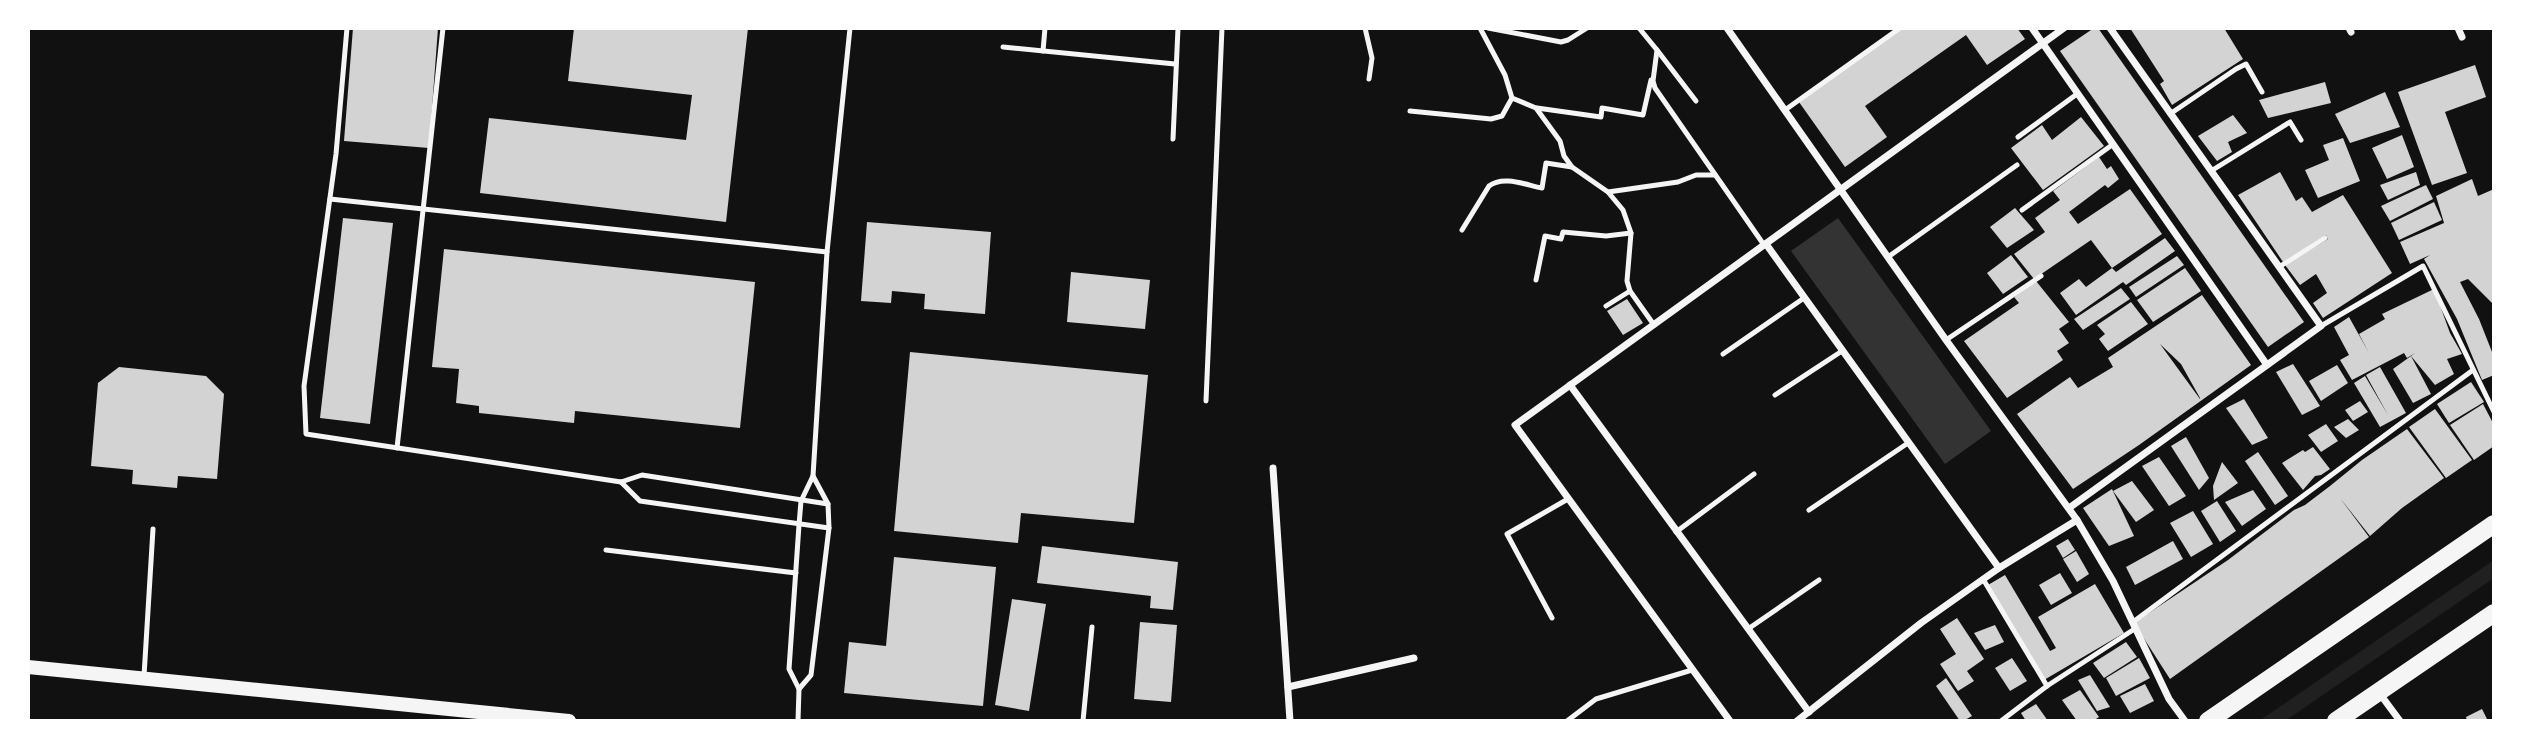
<svg xmlns="http://www.w3.org/2000/svg" width="2522" height="749" viewBox="0 0 2522 749" font-family="'Varela Round',sans-serif">
<style>
.green{fill:#202020}
.water{fill:#333}
.building{fill:#d3d3d3;fill-rule:evenodd}
.lines{fill:none;stroke-linecap:round;stroke-linejoin:round}
.service{stroke:#f5f5f5;stroke-width:5}
.minor{stroke:#f5f5f5;stroke-width:7}
.secondary{stroke:#f5f5f5;stroke-width:14}
.primary{stroke:#f5f5f5;stroke-width:18}
</style>
<rect width="100%" height="100%" fill="#111"/>
<path class="green" d="M2494,560V578L2285,721H2259Z"/>
<path class="water" d="M1838,218L1991,431L1945,464L1791,251Z"/>
<g class="building">
<path d="M353,28H438L429,148L344,141Z"/>
<path d="M574,28H748L726,222L480,193L489,118L686,140L692,95L568,81Z"/>
<path d="M1902,28H2017L2025,39L1987,65L1966,35L1865,106L1887,137L1845,167L1799,102Z"/>
<path d="M2094,28H2098L2304,322L2268,347L2060,51Z"/>
<path d="M2130,28H2224L2243,59L2172,105L2160,84L2164,81Z"/>
<path d="M2475,65L2486,97L2445,112L2467,173L2432,185L2398,92Z"/>
<path d="M2325,82L2331,103L2268,118L2259,100Z"/>
<path d="M2385,92L2400,127L2350,143L2335,114Z"/>
<path d="M2233,115L2247,133L2228,142L2232,152L2217,161L2198,136Z"/>
<path d="M2081,117L2104,146L2043,190L2011,148L2042,125L2052,140Z"/>
<path d="M2402,135L2414,167L2387,179L2372,148Z"/>
<path d="M2343,138L2360,181L2318,198L2305,170L2329,160L2323,145Z"/>
<path d="M2099,157L2107,169L2111,166L2119,179L2108,188L2105,185L2069,212L2078,224L2130,189L2162,234L2112,268L2116,272L2165,238L2175,251L2126,285L2123,282L2076,315L2060,293L2079,279L2086,287L2112,268L2091,240L2034,279L2014,254L2045,232L2035,218L2060,200L2053,191Z"/>
<path d="M2280,172L2296,201L2302,197L2312,212L2343,195L2392,273L2323,318L2313,303L2327,293L2316,274L2300,285L2285,265L2328,239L2326,235L2283,262L2238,195Z"/>
<path d="M2416,172L2420,185L2388,200L2380,185Z"/>
<path d="M2472,179L2478,196L2494,189V305L2468,279L2460,282L2479,319L2494,357V375L2482,380L2457,319L2424,259L2430,255L2410,264L2400,242L2444,223L2436,196Z"/>
<path d="M2426,185L2433,199L2390,221L2381,206Z"/>
<path d="M2434,202L2442,220L2399,240L2391,223Z"/>
<path d="M2015,208L2034,230L2007,248L1990,227Z"/>
<path d="M343,218L393,223L370,424L320,418Z"/>
<path d="M867,222L991,232L985,314L924,309L925,294L892,291L891,303L861,301Z"/>
<path d="M444,249L755,282L740,428L575,411L574,423L479,413V406L456,403L459,369L432,367Z"/>
<path d="M2011,255L2028,277L2003,294L1987,273Z"/>
<path d="M2177,256L2184,265L2136,297L2129,287Z"/>
<path d="M2185,268L2201,291L2153,322L2137,300Z"/>
<path d="M1071,272L1150,280L1145,329L1067,322Z"/>
<path d="M2036,281L2069,322L2059,329L2069,343L2057,351L2063,360L2007,398L1964,341L2019,303L2014,297Z"/>
<path d="M2121,288L2130,299L2083,330L2074,319Z"/>
<path d="M2434,289L2450,333L2462,354L2447,359L2454,374L2435,385L2411,356L2415,353L2407,358L2404,353L2352,380L2340,360L2349,355L2334,327L2349,317L2369,353L2359,334L2385,319L2382,314Z"/>
<path d="M2202,295L2251,365L2139,445L2073,489L2017,414L2070,377L2078,388L2113,367L2108,358ZM2160,344L2181,364L2200,398V399Z"/>
<path d="M1627,299L1643,323L1623,335L1607,311Z"/>
<path d="M2131,302L2148,324L2108,351L2099,339L2105,334L2097,325Z"/>
<path d="M910,352L1148,375L1134,523L1021,513L1018,543L894,531Z"/>
<path d="M2411,356L2431,394L2413,403L2393,369Z"/>
<path d="M2293,364L2320,406L2302,415L2276,372Z"/>
<path d="M2337,365L2348,383L2321,401L2309,381Z"/>
<path d="M119,367L206,376L224,394L217,479L178,476L177,488L132,484L133,470L91,466L98,383Z"/>
<path d="M2380,367L2406,413L2380,427L2354,383L2365,376L2388,415L2366,375Z"/>
<path d="M2471,382L2484,402L2449,423L2437,404Z"/>
<path d="M2244,399L2268,438L2252,445L2226,408Z"/>
<path d="M2360,401L2368,412L2353,421L2345,410Z"/>
<path d="M2483,404L2494,425V446L2474,460L2450,425Z"/>
<path d="M2435,409L2472,460L2446,478L2409,427Z"/>
<path d="M2348,419L2359,430L2346,438L2334,427Z"/>
<path d="M2326,424L2338,441L2321,452L2308,435Z"/>
<path d="M2407,429L2444,478L2402,508L2370,536L2340,498L2369,537L2170,679L2134,623L2228,560L2294,510L2305,505L2330,486L2362,460Z"/>
<path d="M2186,437L2209,478L2199,490L2171,446Z"/>
<path d="M2313,447L2330,469L2321,475L2315,476L2303,490L2282,463L2303,450L2305,452Z"/>
<path d="M2258,452L2288,496L2275,505L2245,461Z"/>
<path d="M2159,457L2186,496L2169,506L2142,466Z"/>
<path d="M2222,462L2238,483L2214,500L2213,486Z"/>
<path d="M2132,481L2154,510L2136,522L2113,491Z"/>
<path d="M2112,489L2134,536L2109,546L2083,508Z"/>
<path d="M2253,490L2266,509L2242,526L2225,502Z"/>
<path d="M2217,501L2236,531L2220,542L2201,511Z"/>
<path d="M2193,511L2213,544L2191,557L2170,523Z"/>
<path d="M2068,539L2075,550L2063,558L2056,546Z"/>
<path d="M2173,541L2183,559L2135,585L2126,567Z"/>
<path d="M1042,546L1178,562L1173,610L1150,608L1151,596L1037,583Z"/>
<path d="M2076,551L2089,574L2077,582L2063,559Z"/>
<path d="M894,557L996,567L983,706L844,693L849,642L886,646Z"/>
<path d="M2060,573L2072,593L2051,605L2039,585Z"/>
<path d="M2005,575L2050,651L2056,648L2038,617L2095,584L2124,633L2044,680L1988,585Z"/>
<path d="M1012,599L1046,604L1029,711L995,705Z"/>
<path d="M1957,618L1984,659L1967,671L1974,681L1958,691L1940,664L1956,654L1940,629Z"/>
<path d="M1140,622L1177,625L1171,702L1134,699Z"/>
<path d="M1995,625L2004,642L1985,650L1974,633Z"/>
<path d="M2126,642L2137,657L2104,678L2093,663Z"/>
<path d="M2012,658L2027,681L2010,691L1995,668Z"/>
<path d="M2139,658L2150,678L2116,696L2106,678Z"/>
<path d="M2090,675L2110,707L2097,711L2078,680Z"/>
<path d="M1946,678L1972,716L1963,721H1960L1936,686Z"/>
<path d="M2145,684L2154,701L2130,713L2120,696Z"/>
<path d="M2080,690L2099,717L2093,721H2077L2062,700Z"/>
<path d="M2036,704L2048,721H2026L2021,713Z"/>
<path d="M2482,709L2488,721H2467L2466,717Z"/>
</g>
<g class="lines">
<g class="service">
<path d="M347,28L336,154L304,386L306,434L621,482L642,475L828,504"/>
<path d="M1365,28L1372,58L1369,79"/>
<path d="M1480,28L1505,75L1512,98L1536,108L1560,141L1564,156L1572,167L1608,192L1623,210L1631,233L1627,281L1630,291L1654,325"/>
<path d="M1488,28L1561,42L1568,40L1587,28"/>
<path d="M1639,28L1657,50L1653,81L1655,88L1764,245"/>
<path d="M1003,47L1175,64"/>
<path d="M1657,50L1696,101"/>
<path d="M1043,51L1045,28"/>
<path d="M1537,108L1601,117L1602,108L1643,115L1651,80"/>
<path d="M1785,110L1900,28"/>
<path d="M1410,111L1491,119L1502,116L1512,98"/>
<path d="M2170,114L2236,69L2246,64L2262,92"/>
<path d="M2018,137L2077,94"/>
<path d="M1173,139L1178,28"/>
<path d="M2211,171L2290,122L2301,140"/>
<path d="M1608,192L1678,182L1696,175H1715"/>
<path d="M330,199L827,252"/>
<path d="M2022,210L2112,145"/>
<path d="M1462,230L1489,186C1503,175 1526,185 1542,188L1546,163L1572,167"/>
<path d="M1888,257L2017,165"/>
<path d="M2279,267L2325,238"/>
<path d="M1536,280L1545,236L1561,239L1563,232L1606,236L1631,233"/>
<path d="M1606,306L1630,291"/>
<path d="M2321,326L2423,266L2494,412"/>
<path d="M1946,340L2041,276"/>
<path d="M1723,354L1804,298"/>
<path d="M1775,395L1842,351"/>
<path d="M1206,401L1222,28"/>
<path d="M397,448L443,28"/>
<path d="M621,482L640,501L829,528"/>
<path d="M1809,510L1908,443"/>
<path d="M1676,532L1754,474"/>
<path d="M606,550L796,573"/>
<path d="M1983,579L2047,686"/>
<path d="M1552,618L1507,534L1568,499"/>
<path d="M2133,622L2473,370"/>
<path d="M1748,629L1819,580"/>
<path d="M144,676L153,529"/>
<path d="M799,689L811,675L829,528L828,504L813,476"/>
<path d="M798,721L799,689L789,669L799,525L801,501L813,476L827,252L850,28"/>
<path d="M1083,721L1092,627"/>
<path d="M1567,721L1596,699L1692,670"/>
<path d="M2001,721L2047,686L2136,628"/>
</g>
<g class="minor">
<path d="M1727,28L1946,340L2077,520L2113,581L2169,699L2185,721"/>
<path d="M2032,28L2267,365"/>
<path d="M2349,28L2351,32"/>
<path d="M2458,28L2462,37"/>
<path d="M1766,244L1999,568"/>
<path d="M1570,385L1809,712"/>
<path d="M1273,468L1290,721"/>
<path d="M2069,508L2321,326L2110,28"/>
<path d="M1288,687L1414,658"/>
<path d="M2380,694L2400,721"/>
<path d="M1730,721L1515,425L2064,28"/>
<path d="M1797,721L1921,623L1999,568L2077,520"/>
</g>
<path class="secondary" d="M28,667L569,721"/>
<g class="primary">
<path d="M2208,721L2494,524"/>
<path d="M2336,721L2494,613"/>
</g>
</g>
<rect width="2522" height="749" fill="none" stroke="#ffffff" stroke-width="60"/>
</svg>
